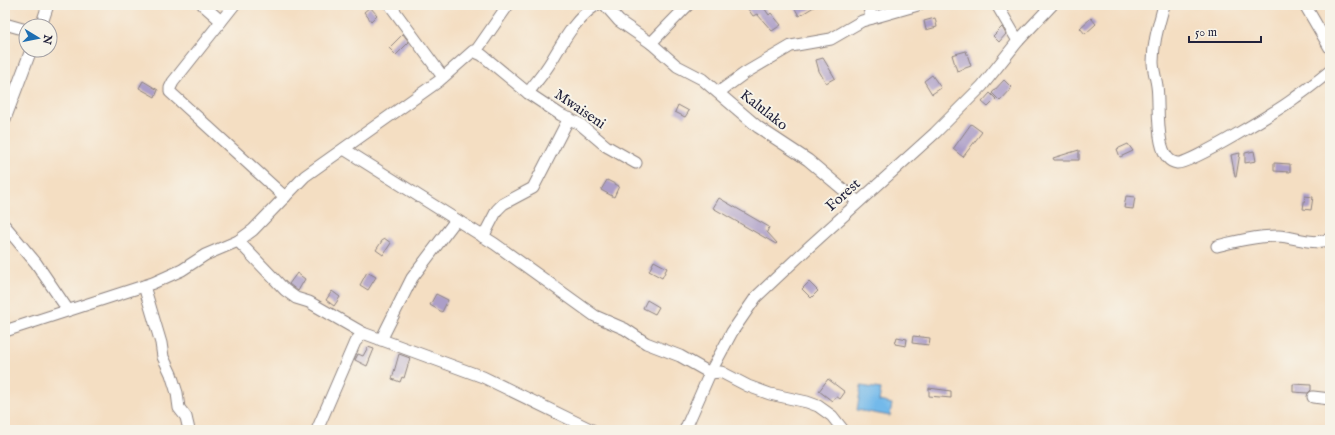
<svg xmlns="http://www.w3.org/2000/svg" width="1335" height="435" viewBox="0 0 1335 435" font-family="'IM FELL English',serif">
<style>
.water{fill:#73b9ea;stroke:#4a6e92}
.building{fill:#ac9ec8}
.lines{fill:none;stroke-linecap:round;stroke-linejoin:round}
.minor-casing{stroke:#8b807e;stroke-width:13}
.minor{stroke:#fff;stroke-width:11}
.labels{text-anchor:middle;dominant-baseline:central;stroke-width:4;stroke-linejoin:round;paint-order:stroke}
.street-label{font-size:15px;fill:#22223b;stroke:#f7f3e8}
</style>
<rect width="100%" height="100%" fill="#f7f3e8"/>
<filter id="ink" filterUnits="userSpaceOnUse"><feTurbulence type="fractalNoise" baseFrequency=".025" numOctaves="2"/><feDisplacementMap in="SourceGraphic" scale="8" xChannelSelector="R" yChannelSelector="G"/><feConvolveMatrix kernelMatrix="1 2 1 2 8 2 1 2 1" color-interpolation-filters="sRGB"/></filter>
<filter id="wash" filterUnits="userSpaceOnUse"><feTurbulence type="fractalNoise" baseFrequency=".012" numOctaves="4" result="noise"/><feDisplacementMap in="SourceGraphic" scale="16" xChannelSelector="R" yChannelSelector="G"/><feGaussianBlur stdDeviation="0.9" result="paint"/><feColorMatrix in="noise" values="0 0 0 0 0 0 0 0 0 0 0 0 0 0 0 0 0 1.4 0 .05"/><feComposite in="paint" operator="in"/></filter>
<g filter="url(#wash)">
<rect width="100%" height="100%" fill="#f4dec2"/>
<path class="water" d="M861,386L881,389L879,401L892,404L890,416L857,410Z"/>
<g id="blocks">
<g class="building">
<path d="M745,5H762L769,15L771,13L781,25L772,31L757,14L753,16Z"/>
<path d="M793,5H817L799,16Z"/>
<path d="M370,7L377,15L371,21L364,12Z"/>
<path d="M935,18L937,27L926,30L924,21Z"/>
<path d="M1091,18L1096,24L1085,34L1080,28Z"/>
<path d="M1002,27L1006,34L999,42L993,36Z"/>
<path d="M403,34L409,42L396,55L389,48Z"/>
<path d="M966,51L971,66L957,71L952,55Z"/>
<path d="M823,58L835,78L826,83L819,71L816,60Z"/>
<path d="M932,75L941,88L932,94L924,81Z"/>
<path d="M1004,80L1012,88L1000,101L992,93Z"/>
<path d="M143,81L158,90L155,97L139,88Z"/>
<path d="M990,93L996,99L988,107L982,102Z"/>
<path d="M678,105L689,111L685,117L675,112Z"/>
<path d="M971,124L982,132L963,157L953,149Z"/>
<path d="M1128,144L1133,151L1120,157L1117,149Z"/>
<path d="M1079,150V160H1054L1053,158Z"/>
<path d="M1254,151L1256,161L1245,163V153Z"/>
<path d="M1240,153L1236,177H1235L1231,155Z"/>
<path d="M1274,163L1290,164V172L1274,171Z"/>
<path d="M607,180L619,186L614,197L601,190Z"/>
<path d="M1126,196L1135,197L1133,209L1124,208Z"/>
<path d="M1305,196L1313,197L1311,210L1303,209Z"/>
<path d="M719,198L769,227L767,232L777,243L776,244L713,208Z"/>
<path d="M384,238L391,243L383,255L376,250Z"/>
<path d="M654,261L667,268L662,278L649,271Z"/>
<path d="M367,272L376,277L368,290L360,285Z"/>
<path d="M297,273L305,279L298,291L289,284Z"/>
<path d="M809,282L818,291L811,298L802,289Z"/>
<path d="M332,291L340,297L334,306L326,300Z"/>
<path d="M436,294L448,300L442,312L430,305Z"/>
<path d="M647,300L659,307L655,314L643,308Z"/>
<path d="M913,336L930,338L929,345L912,343Z"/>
<path d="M897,337L907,339L906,346L895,344Z"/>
<path d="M368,347L374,349L367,366L355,360L358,354L363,356Z"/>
<path d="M399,354L410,358L404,378L402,377L400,382L392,379Z"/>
<path d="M828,379L845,392L840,399L836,396L832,401L819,391Z"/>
<path d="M1293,384L1311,385V390L1308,393L1293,392Z"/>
<path d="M929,388L951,391V398L929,396Z"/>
</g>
</g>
</g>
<g filter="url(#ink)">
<use href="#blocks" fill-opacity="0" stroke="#8b807e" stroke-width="1"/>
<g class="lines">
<defs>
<g id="minor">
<path d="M203,5L221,21"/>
<path d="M234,5L173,82L170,88V92L285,197"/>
<path d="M390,5L443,77"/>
<path d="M605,5L619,21L651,43L677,66L702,79L758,127L808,160L858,202"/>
<path d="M868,5L872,18"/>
<path d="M997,5L1018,41"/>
<path d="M1164,5C1159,24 1153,42 1153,62C1153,70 1156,78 1157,86C1160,103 1153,160 1177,163C1189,165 1282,108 1296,97C1308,89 1319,80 1330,71"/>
<path d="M1305,5L1330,48"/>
<path d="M5,24L26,30"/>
<path d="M41,26L48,5"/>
<path d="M651,43L688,5"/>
<path d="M476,51L508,5"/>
<path d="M719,92L745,73L791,46L831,39L862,21L918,5"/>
<path d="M528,93C536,82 545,72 552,60C564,40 575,19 596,5"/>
<path d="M5,119L31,50"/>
<path d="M344,149L495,244L595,316L625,329L646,343L680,356L710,373L721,372L748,386L770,394L807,402L818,406L832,416L843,430"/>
<path d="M5,226L36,263L68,310"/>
<path d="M483,237L497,210L503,204L533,188L569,118"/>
<path d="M238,241L285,290L296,298L309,302L363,333"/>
<path d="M1217,246C1237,241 1257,236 1278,236C1296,237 1313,246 1330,239"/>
<path d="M144,286L161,343L163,357L171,374L177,393L179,408L186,417L189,430"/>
<path d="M5,331L153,283L182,270L205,255L238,241L253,230L305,176L439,81L473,51L482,55L528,93L561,115L580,124L606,146L636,163"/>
<path d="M381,340L412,278L456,220"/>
<path d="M1313,397L1330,399"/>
<path d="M317,430L355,342L363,333L483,377L592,430"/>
<path d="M685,430L710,373L732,332L756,297L809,247L935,133L982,86L1018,41L1052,5"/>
</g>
</defs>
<use href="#minor" class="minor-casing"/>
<use href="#minor" class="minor"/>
</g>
</g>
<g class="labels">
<g class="street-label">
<text transform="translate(580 109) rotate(34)">Mwaiseni</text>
<text transform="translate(764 110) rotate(38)">Kalulako</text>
<text transform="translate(843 195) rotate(-42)">Forest</text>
</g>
</g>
<rect width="1335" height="435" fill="none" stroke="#f7f3e8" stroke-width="20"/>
<g transform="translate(38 38) rotate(100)"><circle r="19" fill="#f7f3e8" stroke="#a29fa3"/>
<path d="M0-3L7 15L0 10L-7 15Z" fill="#1f6fb2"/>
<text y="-6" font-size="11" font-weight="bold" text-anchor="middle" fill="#22223b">N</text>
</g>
<path d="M1189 36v6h72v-6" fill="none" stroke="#22223b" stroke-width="2"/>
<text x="1195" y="36" font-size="12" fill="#22223b" stroke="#f7f3e8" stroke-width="3" paint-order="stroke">50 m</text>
</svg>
